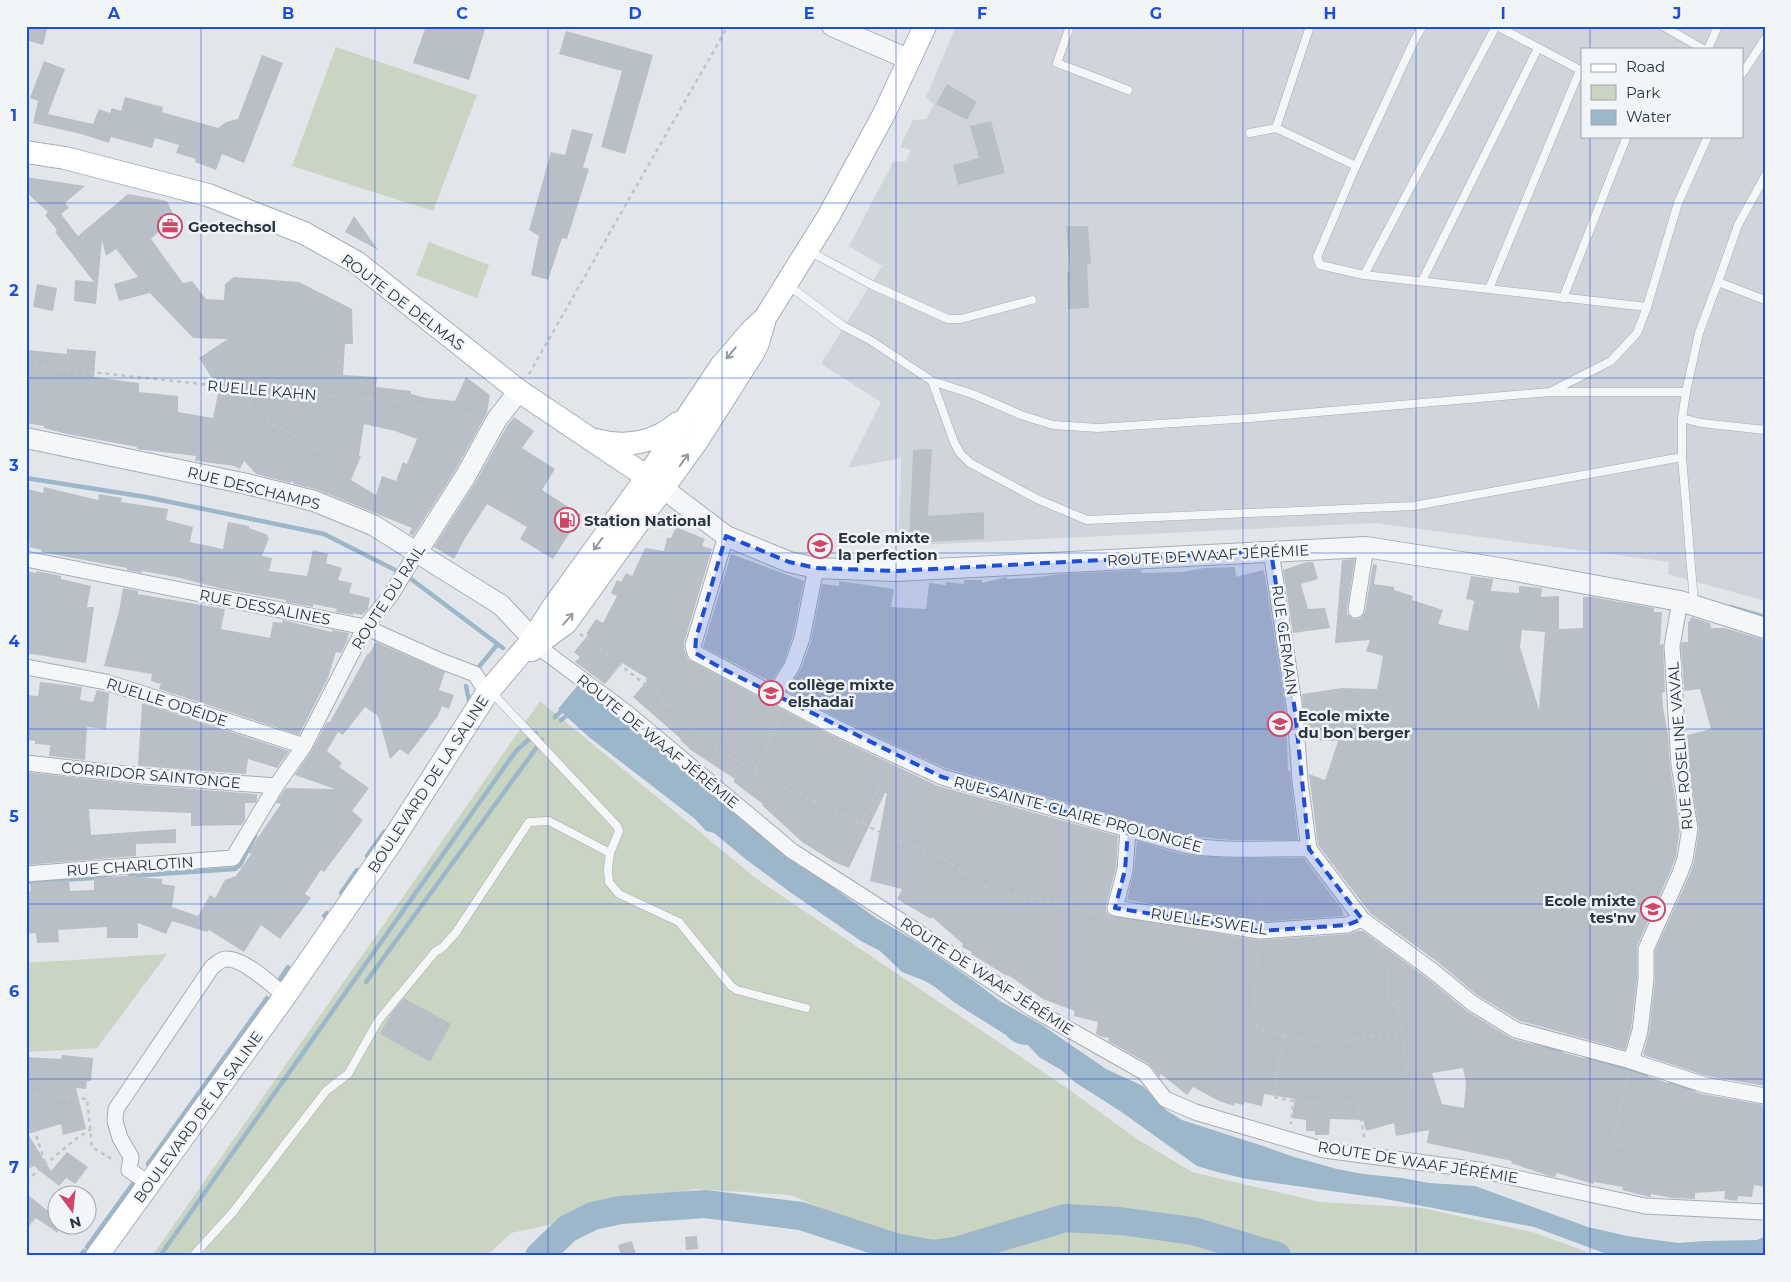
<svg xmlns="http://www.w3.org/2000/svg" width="1791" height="1282" viewBox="0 0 1791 1282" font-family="Montserrat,sans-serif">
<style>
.built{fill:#d0d5dc;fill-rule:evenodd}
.green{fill:#c9d4c3}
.water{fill:#9db7ca}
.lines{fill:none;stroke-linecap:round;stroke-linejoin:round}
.stream{stroke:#9db7ca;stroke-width:4.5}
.river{stroke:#9db7ca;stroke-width:28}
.building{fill:#b9bfc7;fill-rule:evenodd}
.service-casing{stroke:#a7adb4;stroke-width:9}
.minor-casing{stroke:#a7adb4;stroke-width:17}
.tertiary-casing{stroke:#a7adb4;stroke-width:22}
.secondary-casing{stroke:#a7adb4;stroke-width:24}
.path{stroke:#c0c4c9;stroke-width:2.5;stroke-dasharray:4 4;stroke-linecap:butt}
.service{stroke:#f5f6f8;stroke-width:8}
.minor{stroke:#f5f6f8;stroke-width:15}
.tertiary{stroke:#f5f6f8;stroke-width:20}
.secondary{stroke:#fff;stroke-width:22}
.oneway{stroke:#949aa0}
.marked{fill:#1d4ed8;fill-opacity:0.2;stroke:#1d4ed8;stroke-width:4;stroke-dasharray:10 6;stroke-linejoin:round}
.grid{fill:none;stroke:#1d4ed8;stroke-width:1;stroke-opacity:0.55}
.labels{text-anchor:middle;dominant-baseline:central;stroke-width:5;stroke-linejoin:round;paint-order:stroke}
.poi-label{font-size:15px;font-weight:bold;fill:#2a3542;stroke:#f1f5f8;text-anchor:start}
.street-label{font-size:15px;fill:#2a3542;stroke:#f1f5f8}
.neatline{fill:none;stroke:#1d4ed8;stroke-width:2}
.grid-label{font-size:16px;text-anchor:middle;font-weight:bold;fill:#1d4ed8}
</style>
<rect width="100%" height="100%" fill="#e2e6ea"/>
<path class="built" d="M956,26H1765V601L1668,574L1669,562L1375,523L898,546L901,458L848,468L881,402L821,364L882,266L849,246L893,162L906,161L911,150L900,147L913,120L926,119L934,105L926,97ZM1582,49H1742V136H1582Z"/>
<g class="green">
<path d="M336,47L477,95L433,211L292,166Z"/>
<path d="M429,242L489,265L477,298L416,275Z"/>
<path d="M540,701L757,879L1071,1091L1137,1139L1192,1172L1320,1202L1422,1208L1536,1233L1597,1256H929L791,1195L694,1189L620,1210L511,1233L487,1256H152Z"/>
<path d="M167,954L97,1048L26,1052V963Z"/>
</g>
<path class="water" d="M578,685L816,875L876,918L917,942L974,981L1000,1001L1042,1025L1106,1069L1143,1086L1166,1110L1182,1120L1266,1147L1294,1157L1337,1169L1363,1174L1402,1178L1429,1183L1475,1186L1588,1227L1627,1236L1678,1243L1704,1241L1757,1240L1765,1236V1256H1612L1534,1227L1380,1198L1247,1179L1217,1172L1197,1166L1120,1111L1076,1083L1061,1070L1039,1057L1028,1045C1018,1045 1012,1042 1006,1035L955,1003L935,987L925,981L902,972L880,951L861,941L790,892L748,861L714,833L706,831L695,819L590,738L558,709Z"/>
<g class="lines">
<g class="stream">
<path d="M26,478L146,497L324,534L407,576L503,648"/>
<path d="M1730,607L1765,617"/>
<path d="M478,668L497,645"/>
<path d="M466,686L470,705"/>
<path d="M555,717L565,708"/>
<path d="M561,720L570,713"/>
<path d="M367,856L384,832"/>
<path d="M130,876L235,869L240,865L255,836"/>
<path d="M26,882L110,877"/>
<path d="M341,893L357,870"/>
<path d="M324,916L327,913"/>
<path d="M278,982L288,967"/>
<path d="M366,982L542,740"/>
<path d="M1534,1042L1561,1050L1543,1045L1551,1047"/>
<path d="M1587,1057L1646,1076"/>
<path d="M1670,1084L1695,1089"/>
<path d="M148,1164L267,998"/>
<path d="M87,1247L134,1182"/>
<path d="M80,1256L84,1251"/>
<path d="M160,1256L510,759L517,750L536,733"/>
</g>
<path class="river" d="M539,1256L567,1229L593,1216L620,1210L705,1204L801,1216L895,1247L933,1254L956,1251L1065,1218L1120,1221L1193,1231L1277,1256"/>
</g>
<g class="building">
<path d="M26,26H48L43,45L26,40Z"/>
<path d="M426,26H486L469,80L413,63Z"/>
<path d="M566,31L653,55L625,154L601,147L622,71L559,54Z"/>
<path d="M262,55L283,63L244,163L222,154L216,170L195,162L196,159L176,153L179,145L155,138L152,148L111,137L109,143L81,134L33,123L38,101L30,98L44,61L65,69L48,114L93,124L99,109L110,113L112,108L121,111L125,97L163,107L162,112L218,128L226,122L238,119Z"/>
<path d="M947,84L977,102L967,120L936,104Z"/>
<path d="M991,121L1005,173L958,185L953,165L979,158L970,126Z"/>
<path d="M572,129L593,134L583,167L589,169L567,239L562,238L548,280L531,275L539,236L529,230L551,152L565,155Z"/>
<path d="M26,177L85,186L65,203L69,208L61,214L78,236L128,194L167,201L172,212L171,220L151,239L183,283L192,281L206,299L224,300L225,284L234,277L299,282L352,309L353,344H345L343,375L377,377L376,387L411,391V394L426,398L455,401L466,377L490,395L487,413L455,471L413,536L409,533L412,528L318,490L294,484L292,481L290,483L256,474L244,461L240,469L234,466L197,461H195L196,456L137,449V447L67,434L44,428V426L26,423V350L67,354V349L96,351L94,377L139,383V392L178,396V412L213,418L219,389L199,358L228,339L193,338L150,293L119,301L114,284L138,277L116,249L106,256L102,240L96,304L74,301L75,280L94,282L55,232L57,230L45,215L48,212L26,192ZM364,424L395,431L417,439L407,464L403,462L396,481L382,476L376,495L351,480L361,456H359Z"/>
<path d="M354,216L378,250L345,232Z"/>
<path d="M1066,226H1088L1091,264H1087L1089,308L1068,309L1067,272H1070Z"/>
<path d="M37,284L57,288L53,311L33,307Z"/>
<path d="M514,417L534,431L522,448L555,469L542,490L581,515L553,559L520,539L527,527L487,504L464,540L454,559L434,547L475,483L507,426Z"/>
<path d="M932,449L928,516L984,512V539L909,543L913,450Z"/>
<path d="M44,487L98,500L99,494L122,498L121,502L168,509L166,520L193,527L190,542L223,549L228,522L249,526V528L268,535L267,536L269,538L262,556L272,558L269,571L307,576L313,550L328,554L326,563L342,568L338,580L352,583L349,593L370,598L368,609L362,615L353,613V615L336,612L337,609L313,604V607L286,602V600L223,589L176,577L142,571V573L127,570V568L41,552L42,550L29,547L30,543L26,542V496L28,489L43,493Z"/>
<path d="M676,527L705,539L702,546L712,549L684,643V649L688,659L831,735L938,786L1118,836L1116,868L1106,906V911L1109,915L1259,940L1348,934L1358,931H1363L1427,978L1467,1011L1513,1039L1628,1070L1702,1094L1765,1105V1187L1754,1185L1752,1197L1738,1196L1737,1201L1724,1199L1725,1191L1695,1193V1199L1672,1198L1651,1194V1197H1649L1622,1190L1623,1187L1594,1182L1593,1184L1557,1173L1555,1177L1549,1176L1511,1163L1512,1161L1427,1143L1429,1130L1396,1136L1394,1123L1366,1131L1363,1120L1330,1119L1329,1135H1315V1131H1306V1120L1292,1118L1295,1099L1264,1094L1262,1106L1244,1102V1105L1235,1103L1234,1106L1219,1101L1193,1087L1187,1095L1161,1074L1159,1077L1149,1064L1108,1041L1109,1038L1102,1037L1096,1034L1098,1022L1074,1016L1075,1011L1043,999L1008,975L1007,976L971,954L972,952L962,947L963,944L932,917L931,919L897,899L902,889L870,881L887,793H885L849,868L834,862L802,842L762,805L763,804L744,790L733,781L735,779L689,749V748L680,740L681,739L633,697L647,681L645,680L647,678L622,663L605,684L575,662L580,657L574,652L588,635L586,634L596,619L603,623L617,596L611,593L617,580L621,582L626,573L632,576L645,548L664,551L667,538H671ZM1463,1068L1466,1082L1464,1108L1442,1104L1432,1073Z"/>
<path d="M731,554L804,581L793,635L784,662L771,682L703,647Z"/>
<path d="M1355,559L1347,609V614L1354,619H1360L1365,612L1373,564L1377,565L1374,584L1394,587V590L1413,596L1412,600L1443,610L1438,624L1468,631L1474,601L1466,599L1471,576L1493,579L1491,591L1519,593V586L1542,588L1541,597L1559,596V629L1583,628V597H1592L1654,608V612H1662L1660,645L1663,644L1665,692L1662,693L1663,707L1668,735L1670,767L1680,828L1676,857L1671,870L1637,946V978L1631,1029L1625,1050L1520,1021L1477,995L1439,963L1370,913L1318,845L1309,774L1325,780L1338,741L1306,740L1302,694L1342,688L1377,689V685H1378L1383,656L1366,651L1370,640L1335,643L1342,560ZM1522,630L1545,632L1539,710L1520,647Z"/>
<path d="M1307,562H1313L1318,579L1301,584L1308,609L1325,608L1330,628L1293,633L1283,570Z"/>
<path d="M1235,567L1236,577L1263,570L1265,575L1286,712L1288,771H1290L1298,840H1231L1186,836L945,768L839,719L787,691L801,669L811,641L822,584L839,586V581L894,589L891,607L926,609L929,583L946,585V582L964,584V580H982V583L1007,577V579L1029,578L1061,574L1141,570V573L1182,572L1204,568Z"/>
<path d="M26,571L36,573L37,571L61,576V579L91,586L87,607H94L86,663L26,653Z"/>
<path d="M123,588L138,591V594L225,609L221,629L270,638L273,622L282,623L283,620L332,632V630L349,633L347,641L341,653L336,652L328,678L299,735L159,689L161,684L151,681L152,674L104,666L119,611Z"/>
<path d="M1691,617L1710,623L1711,628H1725L1765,640V1086L1707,1076L1643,1055L1649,1032L1655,980V951L1689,876L1694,861L1699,829L1688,764L1687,735L1711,729L1700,689L1684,691L1681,647L1682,642H1688V622L1690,621Z"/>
<path d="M376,642L445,672L439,690L454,695L449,709L442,706L438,716L408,755L400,749L390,759L378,716L365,707L343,735L338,732L327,751L342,763L339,767L369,788L352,811L363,820L324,872L321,870L305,894L311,898L280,939L261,925L244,952L209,930L207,932L172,921L166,934L138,923V938H107V927L58,930L59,942L37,943L36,933L26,934V892L31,891L30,883L69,880L70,891L94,890V878L136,875V877L162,879V884L175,886L172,907L198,916L210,895L215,898L225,880L236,876L251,854L248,852L281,804L276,803L286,788L335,789L295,775L312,750L327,722H330L368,653L369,654Z"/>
<path d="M40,682L82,687L80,700L93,702L97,690L109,693L106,729L87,727L85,760L49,756L50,745L35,744V741L26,740V695L38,696Z"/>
<path d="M142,704H145L289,751L277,768L248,759L246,774L138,766Z"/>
<path d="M26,772L142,785L257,794V800L255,803H245V820L242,825L191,826V813L89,809L91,835L176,829V843L136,844V856L26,865Z"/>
<path d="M1137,841L1181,854L1199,856L1230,858H1304L1342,909L1344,916L1260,922L1127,900L1134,871Z"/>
<path d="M404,998L451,1024L430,1062L380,1034L391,1014Z"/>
<path d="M62,1055L93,1058L91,1081H87L86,1089L76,1088L86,1129L63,1135L61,1124L28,1134L51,1171L67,1152L88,1167L75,1184L66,1178L59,1186L34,1166L26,1170V1057L61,1059Z"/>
<path d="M26,1193L48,1211L50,1208L58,1213V1233L36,1218L26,1229Z"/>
<path d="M697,1236L698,1249L686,1250L685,1237Z"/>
<path d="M632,1241L636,1254L621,1256L618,1245Z"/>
</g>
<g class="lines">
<defs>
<g id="service">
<path d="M1070,26L1057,63L1128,90"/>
<path d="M1497,26L1582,71"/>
<path d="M1663,26L1703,49"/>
<path d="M1708,49L1718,26"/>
<path d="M1742,74L1765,39"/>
<path d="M1276,128L1310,26"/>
<path d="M1250,133L1276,128L1356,166L1317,257L1320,265L1364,275L1647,307"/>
<path d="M1356,166L1416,37L1423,26"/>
<path d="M809,251L870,284L948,319H961L1032,300"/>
<path d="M1364,275L1496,26"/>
<path d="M1422,281L1538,48"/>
<path d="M1718,282L1765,300"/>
<path d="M788,285L843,326L870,340L932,381L954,442L960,453L970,463L1037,499L1087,520L1414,506L1682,457"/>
<path d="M1489,289L1580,70"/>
<path d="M1563,298L1627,136"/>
<path d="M932,381L975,395L1021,415L1053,425L1098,428L1250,418L1550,392L1611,361L1637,333L1647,307L1678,203L1708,136"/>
<path d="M1553,392H1686"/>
<path d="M1682,418L1701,423L1765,430"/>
<path d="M1694,603L1682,457V418L1686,392L1699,333L1718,282L1738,225L1765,176"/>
<path d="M496,697L617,826L619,831L610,853"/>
<path d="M193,1256L233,1212L326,1091L348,1074L378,1021L435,952L443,947L457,931L529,822L549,821L610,853L608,869L609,882L619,894L679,922L731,986L737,990L806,1008"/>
</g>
<g id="minor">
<path d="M726,536L693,646L695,653L835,727L942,777L1184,845C1225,852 1267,848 1309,849L1362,919L1433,971L1472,1003L1516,1030L1631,1061L1705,1085L1765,1096"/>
<path d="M1271,551L1295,711L1300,781L1309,849"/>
<path d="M26,559L365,627L441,661L475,674L487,693"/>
<path d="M1356,610L1366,547"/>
<path d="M536,645L626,712L792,851L915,930L1033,1009L1144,1072L1165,1099L1195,1112L1324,1150L1479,1170L1645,1206L1765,1212"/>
<path d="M26,667L106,682L304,746"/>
<path d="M774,695L792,666L802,638L816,568"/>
<path d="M26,763L143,776L276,786"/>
<path d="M1128,830L1125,870L1115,908L1260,931L1347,925L1362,919"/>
<path d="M26,874L233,858L276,786L304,746L365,627L391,595L417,552"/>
<path d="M1631,1061L1640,1031L1646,979V949L1680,873L1685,859L1690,828L1679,765L1672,646L1680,601"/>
<path d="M150,1184L129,1170L131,1157L120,1138L115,1121L116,1109L212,967C215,965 218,962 222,960C239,953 273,986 285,996"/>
</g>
<g id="tertiary">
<path d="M832,26L908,59"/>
<path d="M26,438L247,484L314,501L373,525L501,605L533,639L536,645"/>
<path d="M664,489L726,536L789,562L816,568L895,571L1366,547L1505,569L1680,601L1765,628"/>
<path d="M417,552L465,477L497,419L519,391"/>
</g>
<g id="secondary">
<path d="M26,152L65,158L208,195L304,233L356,262L519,391L659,485"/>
<path d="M596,440C624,448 656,443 678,423"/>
<path d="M532,650L536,645L566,623L697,441L753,353L758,343L764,322"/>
<path d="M97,1256L285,996L390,844L487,693L533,639L551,610L647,477L721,366L752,330L765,318L828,217L884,114L925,26"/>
</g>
</defs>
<use href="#service" class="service-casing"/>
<use href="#minor" class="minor-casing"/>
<use href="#tertiary" class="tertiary-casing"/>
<use href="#secondary" class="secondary-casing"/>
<g class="path">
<path d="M26,365L266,391L397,401L431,410L479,416"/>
<path d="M529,374L728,26"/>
<path d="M241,389L250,406L273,425L296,436L321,453"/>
<path d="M580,634L659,695L699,737L725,754L776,783L862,824L941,858L973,877L984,886L1000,892L1061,904L1102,916"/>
<path d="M755,770L782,716"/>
<path d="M862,824L887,768"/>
<path d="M1259,916L1263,864"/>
<path d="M1259,946L1255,985L1256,1029L1284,1035L1273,1097L1293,1101L1291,1124"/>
<path d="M1390,957L1387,989L1390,1003L1397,1004L1398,1014L1401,1020L1407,1076L1409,1084L1420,1082"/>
<path d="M1284,1035L1332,1045L1371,1036L1402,1034"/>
<path d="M1628,1075L1612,1144L1654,1150"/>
<path d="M26,1094L87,1099L92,1147L115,1161"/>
<path d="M1293,1101L1329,1104L1358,1103L1365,1141"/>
<path d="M26,1118L30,1117L46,1165"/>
<path d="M26,1181L73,1141L91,1129"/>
</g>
<use href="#service" class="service"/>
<use href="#minor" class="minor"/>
<use href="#tertiary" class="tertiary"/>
<use href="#secondary" class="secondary"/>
</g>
<defs><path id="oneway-shaft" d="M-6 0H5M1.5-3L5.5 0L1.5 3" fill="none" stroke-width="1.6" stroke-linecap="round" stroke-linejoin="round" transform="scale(1.25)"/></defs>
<g class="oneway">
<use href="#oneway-shaft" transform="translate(731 353) rotate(130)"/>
<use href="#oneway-shaft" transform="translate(684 460) rotate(-55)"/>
<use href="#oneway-shaft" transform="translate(598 544) rotate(126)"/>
<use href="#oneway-shaft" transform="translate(568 619) rotate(-49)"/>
</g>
<path class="marked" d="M726,536L789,562L816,568L895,571L1271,551L1295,711L1309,849L1362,919L1347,925L1260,931L1115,908L1125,870L1128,830L942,777L723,669L695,653L696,638Z"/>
<path class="grid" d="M201,26V1256M375,26V1256M548,26V1256M722,26V1256M896,26V1256M1069,26V1256M1243,26V1256M1416,26V1256M1590,26V49M1590,136V1256M26,203H1765M26,378H1765M26,553H1765M26,729H1765M26,904H1765M26,1079H1765"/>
<defs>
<symbol id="office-ring" viewBox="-11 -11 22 22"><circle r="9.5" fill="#f1f5f8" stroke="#d04668" stroke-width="1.5"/><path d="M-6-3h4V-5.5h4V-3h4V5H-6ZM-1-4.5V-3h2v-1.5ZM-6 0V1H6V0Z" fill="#d04668"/></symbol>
<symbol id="fuel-ring" viewBox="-11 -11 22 22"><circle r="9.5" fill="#f1f5f8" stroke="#d04668" stroke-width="1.5"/><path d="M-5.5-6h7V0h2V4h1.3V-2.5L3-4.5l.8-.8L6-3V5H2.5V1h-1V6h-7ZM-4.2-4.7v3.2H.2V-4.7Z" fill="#d04668"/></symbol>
<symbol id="school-ring" viewBox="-11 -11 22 22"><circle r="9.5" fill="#f1f5f8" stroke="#d04668" stroke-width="1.5"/><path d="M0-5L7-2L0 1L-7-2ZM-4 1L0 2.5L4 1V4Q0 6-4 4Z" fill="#d04668"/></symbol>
</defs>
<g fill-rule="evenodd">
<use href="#office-ring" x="156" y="212" width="28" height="28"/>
<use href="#fuel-ring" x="553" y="506" width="28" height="28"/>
<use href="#school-ring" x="806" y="532" width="28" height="28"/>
<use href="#school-ring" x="757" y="679" width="28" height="28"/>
<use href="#school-ring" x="1266" y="710" width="28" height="28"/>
<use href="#school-ring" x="1639" y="895" width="28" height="28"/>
</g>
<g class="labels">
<g class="poi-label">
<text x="188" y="226">Geotechsol</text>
<text x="584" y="520">Station National</text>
<text x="838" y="537">Ecole mixte<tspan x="838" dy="17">la perfection</tspan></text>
<text x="788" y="684">collège mixte<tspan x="788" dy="17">elshadaï</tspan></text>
<text x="1298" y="715">Ecole mixte<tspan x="1298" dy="17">du bon berger</tspan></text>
<text x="1636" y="900" text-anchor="end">Ecole mixte<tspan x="1636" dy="17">tes'nv</tspan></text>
</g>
<g class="street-label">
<text transform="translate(403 302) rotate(37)">ROUTE DE DELMAS</text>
<text transform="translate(262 390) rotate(5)">RUELLE KAHN</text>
<text transform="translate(254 488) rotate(14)">RUE DESCHAMPS</text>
<text transform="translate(1208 555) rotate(-3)">ROUTE DE WAAF JÉRÉMIE</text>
<text transform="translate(388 597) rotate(-57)">ROUTE DU RAIL</text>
<text transform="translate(265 607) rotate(11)">RUE DESSALINES</text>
<text transform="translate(1285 640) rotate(82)">RUE GERMAIN</text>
<text transform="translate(167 702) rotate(18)">RUELLE ODÉIDE</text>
<text transform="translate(658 741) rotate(39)">ROUTE DE WAAF JÉRÉMIE</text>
<text transform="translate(1680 746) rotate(-95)">RUE ROSELINE VAVAL</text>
<text transform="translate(151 775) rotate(5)">CORRIDOR SAINTONGE</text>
<text transform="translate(428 784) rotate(-57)">BOULEVARD DE LA SALINE</text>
<text transform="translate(1078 814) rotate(15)">RUE SAINTE-CLAIRE PROLONGÉE</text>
<text transform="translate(130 866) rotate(-4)">RUE CHARLOTIN</text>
<text transform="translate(1209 921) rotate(8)">RUELLE SWELL</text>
<text transform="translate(987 976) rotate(33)">ROUTE DE WAAF JÉRÉMIE</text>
<text transform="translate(198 1117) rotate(-54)">BOULEVARD DE LA SALINE</text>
<text transform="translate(1418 1162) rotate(9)">ROUTE DE WAAF JÉRÉMIE</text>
</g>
</g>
<rect width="1791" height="1282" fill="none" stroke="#f1f5f8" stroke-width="55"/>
<rect x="1581" y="48" width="162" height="90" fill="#f1f5f8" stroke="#a1a8af"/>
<rect x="1591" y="64" width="25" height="8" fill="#ffffff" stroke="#a1a8af"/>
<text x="1626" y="72" font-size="15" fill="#2a3542">Road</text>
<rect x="1591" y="85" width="25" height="15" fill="#c9d4c3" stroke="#a1a8af"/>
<text x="1626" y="98" font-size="15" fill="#2a3542">Park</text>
<rect x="1591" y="110" width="25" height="15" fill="#9db7ca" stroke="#a1a8af"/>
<text x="1626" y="122" font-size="15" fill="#2a3542">Water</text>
<g transform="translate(72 1210) rotate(165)"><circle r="24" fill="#f1f5f8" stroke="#a1a8af"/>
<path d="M0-4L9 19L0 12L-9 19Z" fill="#d04668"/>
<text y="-8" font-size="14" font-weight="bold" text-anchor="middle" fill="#2a3542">N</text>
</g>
<rect x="28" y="28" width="1736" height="1226" class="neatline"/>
<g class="grid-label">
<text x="114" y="19">A</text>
<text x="288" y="19">B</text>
<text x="462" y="19">C</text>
<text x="635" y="19">D</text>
<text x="809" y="19">E</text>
<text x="982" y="19">F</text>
<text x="1156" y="19">G</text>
<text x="1330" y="19">H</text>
<text x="1503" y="19">I</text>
<text x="1677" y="19">J</text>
<text x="14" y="121">1</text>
<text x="14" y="296">2</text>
<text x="14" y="471">3</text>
<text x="14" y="647">4</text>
<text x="14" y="822">5</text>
<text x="14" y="997">6</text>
<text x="14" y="1173">7</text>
</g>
</svg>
